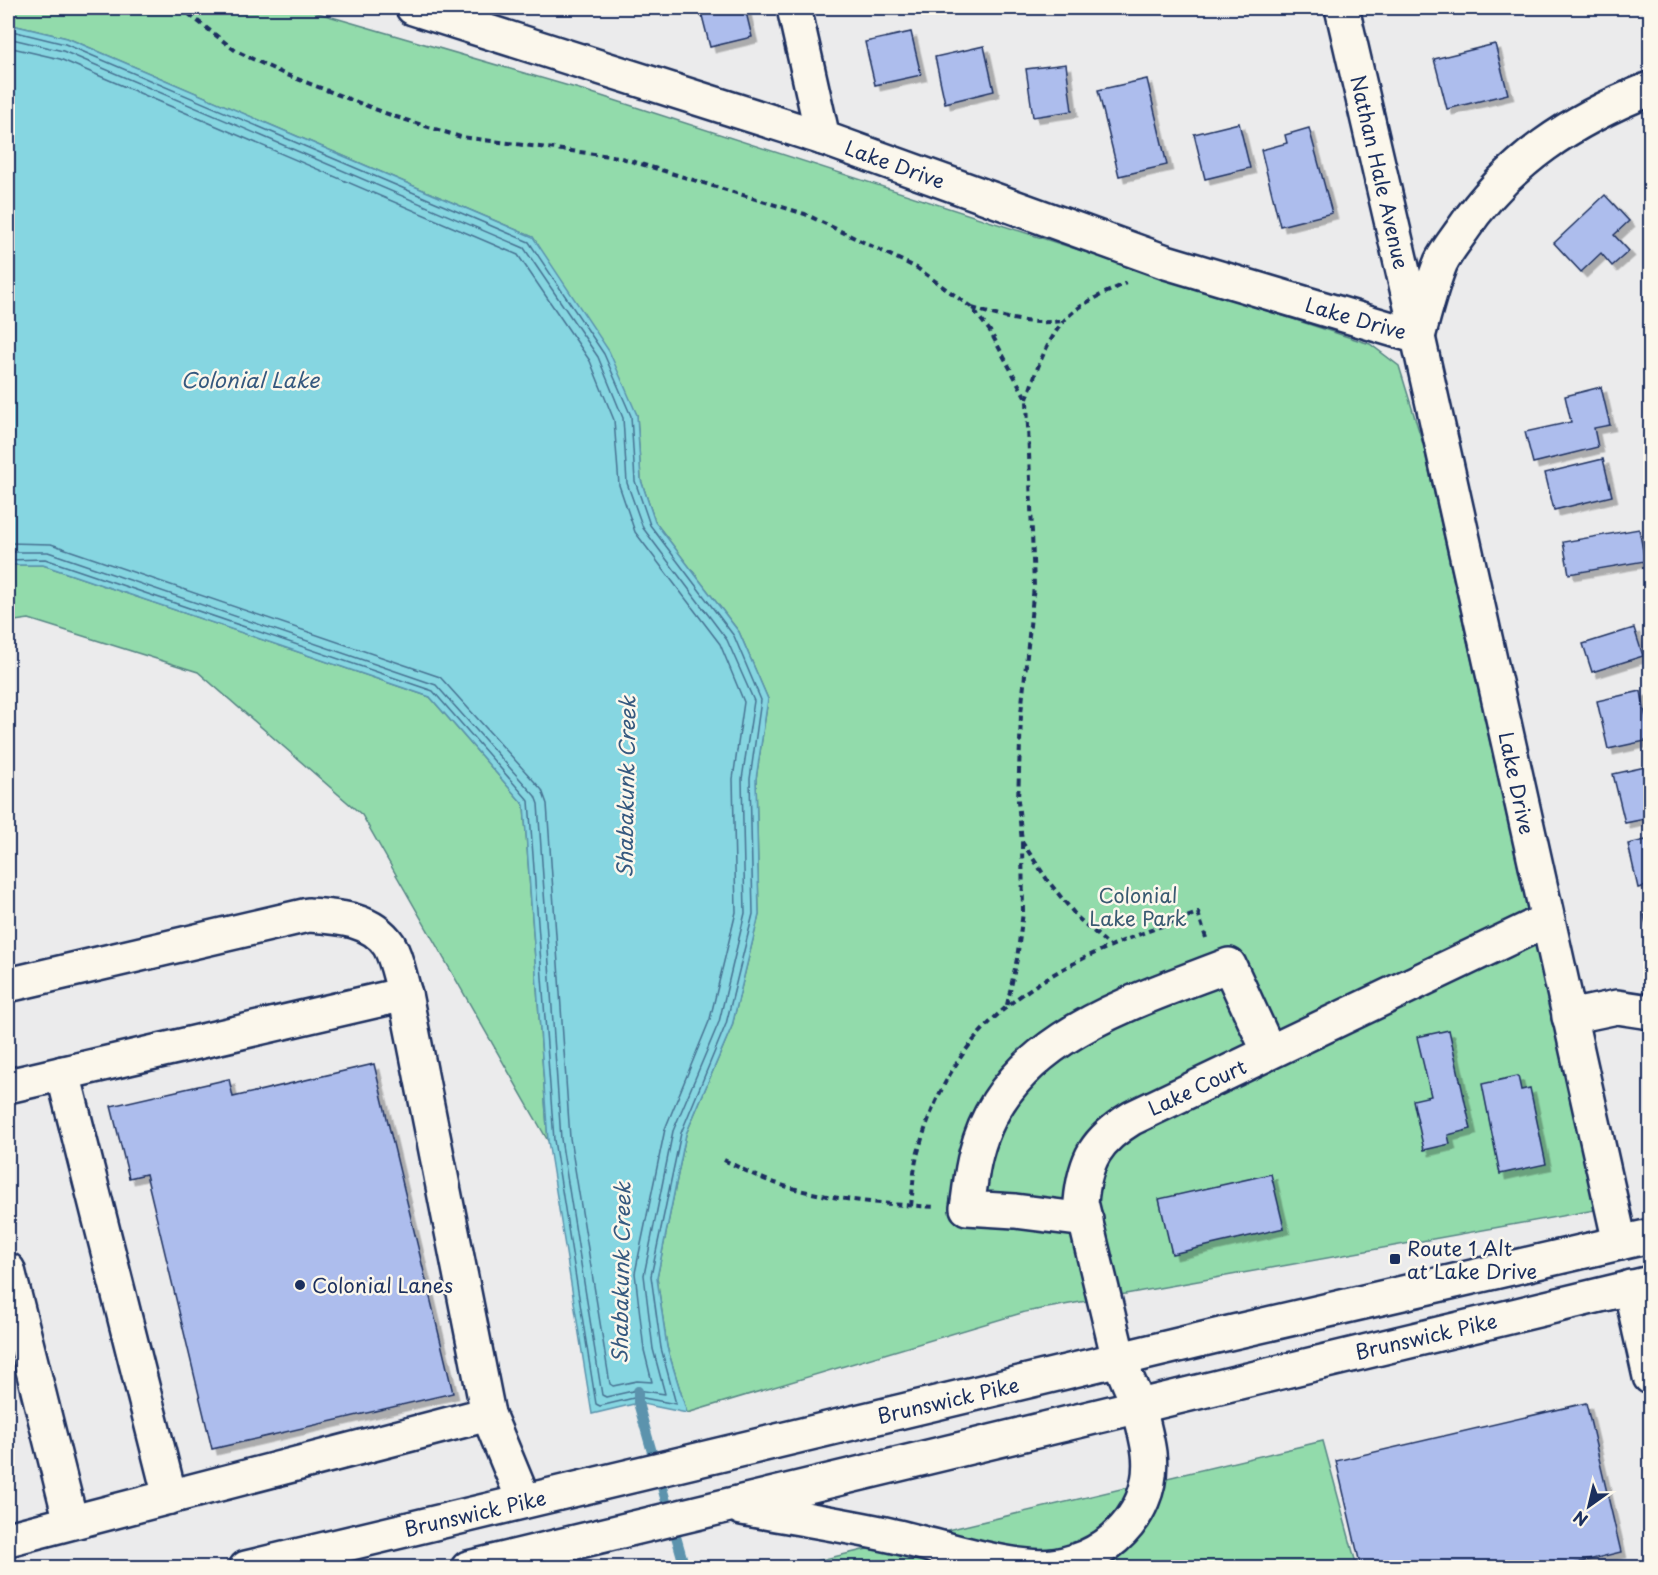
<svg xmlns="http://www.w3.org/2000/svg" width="1658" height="1575" viewBox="0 0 1658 1575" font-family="'Playpen Sans',sans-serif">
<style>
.green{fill:#92dbab;stroke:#568584;stroke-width:1.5}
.water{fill:#86d6e1;stroke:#5b93ad;stroke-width:1.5}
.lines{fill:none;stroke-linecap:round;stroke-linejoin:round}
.shore{stroke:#467292;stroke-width:1.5}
.stream{stroke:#5b93ad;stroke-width:10}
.building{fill:#adbded;stroke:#1b2f5e;stroke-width:1.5;filter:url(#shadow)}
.minor-casing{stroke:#1b2f5e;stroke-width:38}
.major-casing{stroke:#1b2f5e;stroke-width:38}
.path{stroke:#1b2f5e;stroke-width:4;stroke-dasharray:6 4.5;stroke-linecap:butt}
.minor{stroke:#fbf7ec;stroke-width:33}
.major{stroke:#fbf7ec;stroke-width:33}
.poi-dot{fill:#1b2f5e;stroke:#fbf7ec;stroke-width:2}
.labels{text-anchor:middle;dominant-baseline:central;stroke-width:5;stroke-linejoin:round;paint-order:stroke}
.street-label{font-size:20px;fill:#1b2f5e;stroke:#fbf7ec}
.park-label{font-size:20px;fill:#395a71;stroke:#fbf7ec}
.poi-label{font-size:20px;fill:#1b2f5e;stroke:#fbf7ec;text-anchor:start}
.water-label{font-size:21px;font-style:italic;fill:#36597f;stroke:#fbf7ec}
</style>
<defs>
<filter id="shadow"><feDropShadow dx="5.5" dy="5.5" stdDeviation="0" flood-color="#0004"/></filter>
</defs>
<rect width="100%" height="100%" fill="#ebebec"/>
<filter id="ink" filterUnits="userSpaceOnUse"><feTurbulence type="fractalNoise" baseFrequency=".0167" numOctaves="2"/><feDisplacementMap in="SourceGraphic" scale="12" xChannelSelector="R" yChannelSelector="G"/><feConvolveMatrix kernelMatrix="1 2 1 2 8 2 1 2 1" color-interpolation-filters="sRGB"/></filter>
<g filter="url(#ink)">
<g class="green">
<path d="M8,8H301L586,91L1370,344L1399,366L1423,444L1595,1210L1025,1312L687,1413L667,1347L657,1278L686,1134L732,1026L759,915L756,779L768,699L739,632L655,522L641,480L637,415L533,237L67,38L8,24Z"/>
<path d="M8,565H43L430,697L524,805L548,1141L362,815L198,672L29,619L8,622Z"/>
<path d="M1323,1441L1357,1567L787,1568Z"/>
</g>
<path class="water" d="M8,24L67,38L533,237L609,351L637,415L641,480L655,522L739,632L768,699L756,779L759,915L732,1026L686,1134L657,1278L667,1347L687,1413L638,1403L592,1414L548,1141L524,805L430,697L43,565H8Z"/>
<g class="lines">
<g class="shore">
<path d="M8,30L65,44L529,242L604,354L631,416L635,481L650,525L734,636L761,700L750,779L753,914L726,1024L681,1133L651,1276L661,1348L676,1404L638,1397L600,1406L596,1404L554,1140L529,801L433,691L45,559L8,560"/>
<path d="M8,38L63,51L524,248L598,357L623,418L627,483L643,528L727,640L754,701L742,779L745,913L719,1022L673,1131L644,1275L653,1349L665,1394L637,1390L606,1397L602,1395L561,1139L538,804L535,796L436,685L48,552H8"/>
<path d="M8,47L60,59L518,255L590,361L614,420L619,485L635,532L720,644L744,702L733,779L736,912L710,1019L665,1129L635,1273L644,1350L652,1382L637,1381L613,1386L610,1384L570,1138L547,804L542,790L440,677L51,544L8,543"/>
</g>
<path class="stream" d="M638,1391V1403L685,1568"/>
</g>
<g class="building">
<path d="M700,8H745L752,37L710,47Z"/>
<path d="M911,32L921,75L875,85L865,42Z"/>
<path d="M1495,44L1508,94L1447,109L1434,59Z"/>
<path d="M984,46L994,91L945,103L935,57Z"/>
<path d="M1066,64L1072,111L1033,117L1026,69Z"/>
<path d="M1147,79L1167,165L1119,176L1098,90Z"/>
<path d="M1239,123L1250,168L1205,179L1194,134Z"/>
<path d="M1309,128L1332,213L1280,226L1261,150L1287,143L1285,135Z"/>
<path d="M1605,195L1629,221L1614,235L1629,251L1612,266L1601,253L1581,272L1554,243Z"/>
<path d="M1601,387L1610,425L1594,428L1598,447L1533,463L1525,432L1571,422L1565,396Z"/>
<path d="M1603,459L1612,496L1554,510L1545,473Z"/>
<path d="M1639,529L1645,561L1569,574L1563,542Z"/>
<path d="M1634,628L1643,656L1592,672L1583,644Z"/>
<path d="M1641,691L1650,740L1608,749L1597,701Z"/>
<path d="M1650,766V818L1625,823L1613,774Z"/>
<path d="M1650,839V885L1638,888L1628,844Z"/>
<path d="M1650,914V944L1644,915Z"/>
<path d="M1449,1030L1471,1129L1448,1135L1450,1144L1424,1150L1413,1100L1431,1096L1417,1037Z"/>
<path d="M374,1064L453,1393L212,1449L146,1174L129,1178L111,1106L229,1079L233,1097Z"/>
<path d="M1518,1076L1521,1090L1530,1088L1546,1164L1500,1174L1482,1084Z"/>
<path d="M1271,1174L1284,1228L1172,1254L1159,1199Z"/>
<path d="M1586,1403L1621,1552L1556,1568H1361L1336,1461Z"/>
</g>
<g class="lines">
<defs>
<g id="minor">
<path d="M413,8L823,138L1166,262L1418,337L1620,1243"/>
<path d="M794,8L823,138"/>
<path d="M1342,8L1417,332"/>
<path d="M1418,337C1425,311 1431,286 1441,262C1446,252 1454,242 1461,232C1509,160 1572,120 1650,89"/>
<path d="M8,985L308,915C336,917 371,918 389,945C397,958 400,979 405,994"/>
<path d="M1569,1017L1617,1007L1650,1012"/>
<path d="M63,1073L170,1497"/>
<path d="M8,1086L405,994L488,1414L524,1501"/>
<path d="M1086,1220L1015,1211L967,1208C970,1190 971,1172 976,1154C1005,1038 1131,1003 1229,965L1269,1052"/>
<path d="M8,1270L71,1522"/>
<path d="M1630,1287L1650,1377"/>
<path d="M1138,1404L1119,1360L1081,1202C1085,1159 1096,1140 1132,1118L1547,920"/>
<path d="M8,1539L488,1414"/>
</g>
<g id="major">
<path d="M742,1508C792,1517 844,1525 894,1536C937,1546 983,1561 1027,1566C1091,1574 1157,1521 1149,1453C1147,1437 1142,1420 1138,1404"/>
<path d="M246,1568L1216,1336L1650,1236"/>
<path d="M468,1568L1650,1283"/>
</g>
</defs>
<use href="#minor" class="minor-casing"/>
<use href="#major" class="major-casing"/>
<g class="path">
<path d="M181,8L236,51L282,73L393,116L461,137L618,157L805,214L917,268L971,307L990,331L1027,400L1034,586L1021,714L1018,801L1022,842L1048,881L1078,918L1109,945"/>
<path d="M972,308C1005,318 1028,325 1063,321"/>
<path d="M1027,399C1035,373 1045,345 1062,323C1077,304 1106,293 1126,283"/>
<path d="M1007,1005L1017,959L1023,912L1022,843"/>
<path d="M724,1160C740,1168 757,1177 775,1183C827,1200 882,1204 936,1207"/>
<path d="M911,1206C913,1189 913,1172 917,1156C957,1003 1062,961 1198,913L1206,938"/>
</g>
<use href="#minor" class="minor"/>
<use href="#major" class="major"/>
</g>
</g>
<g class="poi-dot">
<rect x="1389" y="1253" width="12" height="12" rx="3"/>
<circle cx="300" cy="1285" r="6"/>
</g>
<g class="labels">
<g class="street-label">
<text transform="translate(895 164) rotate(20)">Lake Drive</text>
<text transform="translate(1380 172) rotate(77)">Nathan Hale Avenue</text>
<text transform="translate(1356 318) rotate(16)">Lake Drive</text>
<text transform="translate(1517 783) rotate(78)">Lake Drive</text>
<text transform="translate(1197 1087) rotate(-25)">Lake Court</text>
<text transform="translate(1426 1336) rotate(-13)">Brunswick Pike</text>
<text transform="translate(948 1400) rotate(-13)">Brunswick Pike</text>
<text transform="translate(475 1513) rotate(-13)">Brunswick Pike</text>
</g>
<g class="park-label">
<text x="1138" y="895">Colonial<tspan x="1138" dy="23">Lake Park</tspan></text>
</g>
<g class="poi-label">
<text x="1407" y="1248">Route 1 Alt<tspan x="1407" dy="23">at Lake Drive</tspan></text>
<text x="312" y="1285">Colonial Lanes</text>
</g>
<g class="water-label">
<text x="250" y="379">Colonial Lake</text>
<text transform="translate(625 787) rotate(-89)">Shabakunk Creek</text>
<text transform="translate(620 1273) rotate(-89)">Shabakunk Creek</text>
</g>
</g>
<rect width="1658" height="1575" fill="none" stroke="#fbf7ec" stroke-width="30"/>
<rect x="15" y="15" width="1628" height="1545" fill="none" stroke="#1b2f5e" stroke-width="2" filter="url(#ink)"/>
<g transform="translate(1589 1506) rotate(214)" stroke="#fbf7ec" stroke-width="4.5" paint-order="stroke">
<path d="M0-4.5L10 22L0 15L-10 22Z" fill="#1b2f5e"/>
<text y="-9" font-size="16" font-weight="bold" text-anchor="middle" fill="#1b2f5e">N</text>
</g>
</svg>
